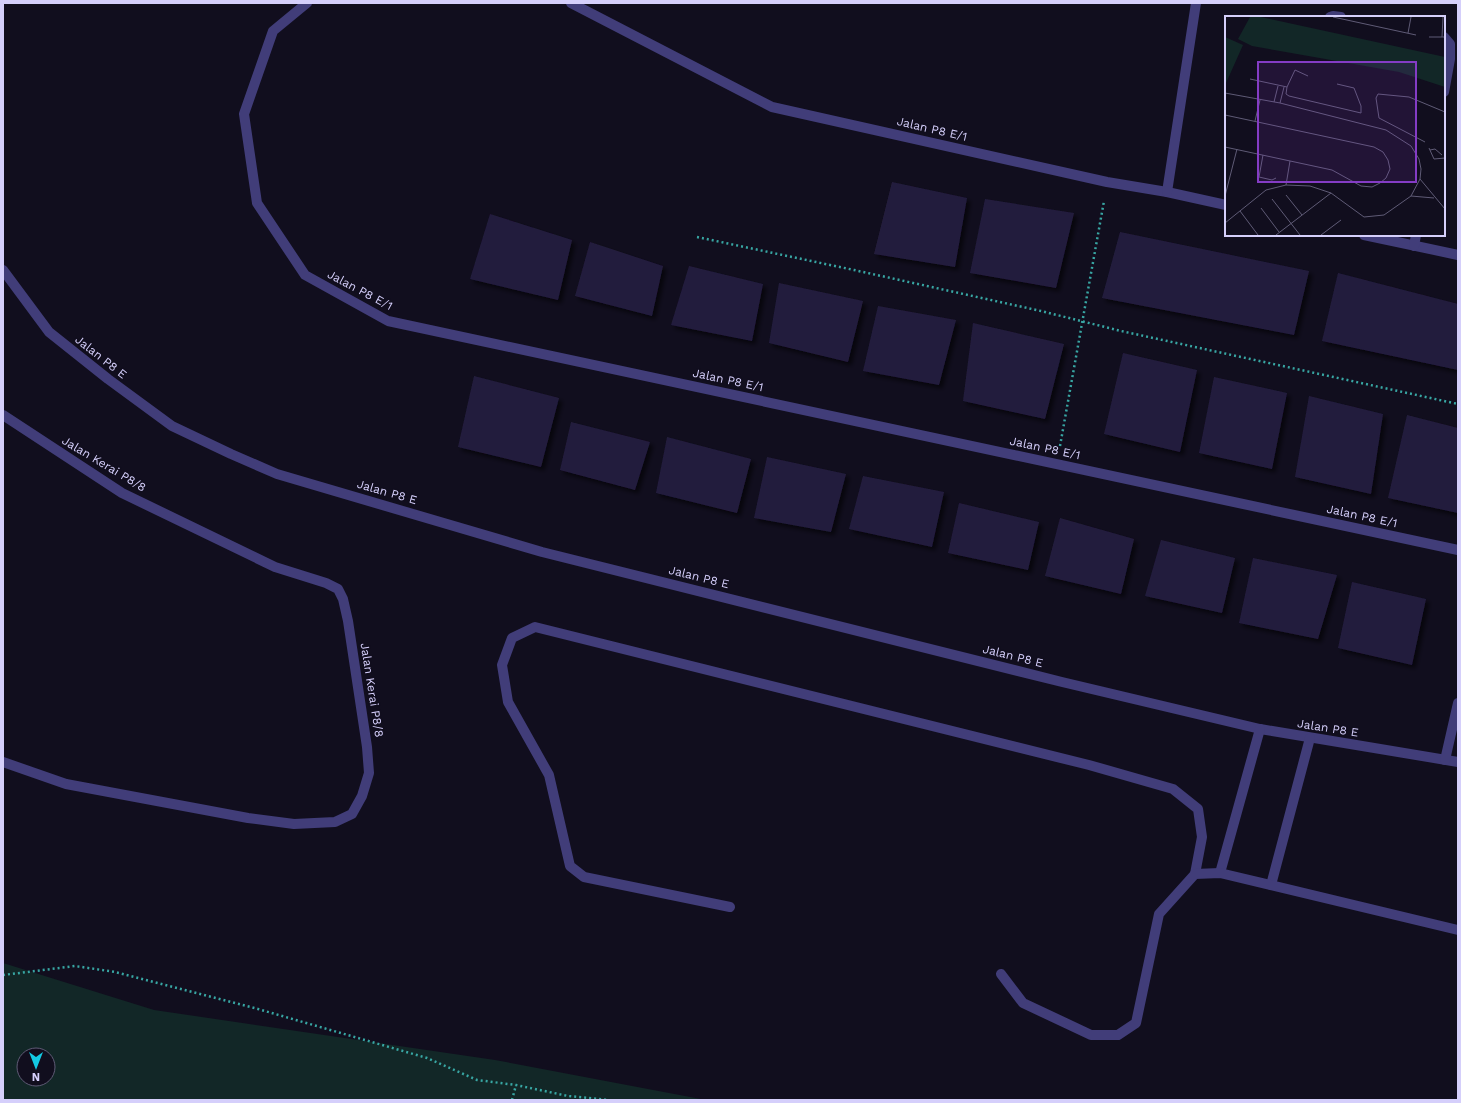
<svg xmlns="http://www.w3.org/2000/svg" width="1461" height="1103" viewBox="0 0 1461 1103" font-family="'Work Sans',sans-serif">
<style>
.green{fill:#122727;fill-rule:evenodd}
.building{fill:#231c3d;filter:url(#shadow)}
.lines{fill:none;stroke-linecap:round;stroke-linejoin:round}
.path{stroke:#38a6a3;stroke-width:2.5;stroke-dasharray:2 3;stroke-linecap:butt}
.minor{stroke:#413d79;stroke-width:10}
.labels{text-anchor:middle;dominant-baseline:central;stroke-width:3;stroke-linejoin:round;paint-order:stroke}
.street-label{font-size:12px;fill:#d5cffb;stroke:#110e1e}
.inset-road{fill:none;stroke:#5f5b76;stroke-width:1}
.view{fill:#843cc5;fill-opacity:0.15;stroke:#843cc5;stroke-width:2}
.inset-edge{fill:none;stroke:#d5cffb;stroke-width:2}
</style>
<defs>
<filter id="shadow"><feDropShadow dx="3.5" dy="3.5" stdDeviation="2" flood-color="#0009"/></filter>
</defs>
<rect width="100%" height="100%" fill="#110e1e"/>
<path class="green" d="M3,963L154,1010L495,1060L706,1100H3ZM24,1055H48V1079H24Z"/>
<g class="building">
<path d="M892,182L967,198L955,267L874,254Z"/>
<path d="M985,199L1074,213L1056,288L970,273Z"/>
<path d="M490,214L572,240L558,300L470,279Z"/>
<path d="M1120,232L1309,271L1294,335L1102,298Z"/>
<path d="M590,242L663,266L652,316L575,296Z"/>
<path d="M689,266L763,284L752,341L671,325Z"/>
<path d="M1338,273L1458,304V370L1322,341Z"/>
<path d="M779,283L863,301L848,362L769,343Z"/>
<path d="M878,306L956,320L939,385L863,371Z"/>
<path d="M973,323L1064,344L1045,419L963,401Z"/>
<path d="M1123,353L1197,370L1180,452L1104,434Z"/>
<path d="M474,376L559,398L541,467L458,447Z"/>
<path d="M1214,377L1287,393L1272,469L1199,453Z"/>
<path d="M1309,396L1383,414L1371,494L1295,477Z"/>
<path d="M1407,415L1458,428V513L1388,498Z"/>
<path d="M571,422L650,442L635,490L560,470Z"/>
<path d="M667,437L751,459L737,513L656,493Z"/>
<path d="M767,457L846,474L831,532L754,518Z"/>
<path d="M863,476L944,492L932,547L849,529Z"/>
<path d="M959,503L1039,522L1028,570L948,553Z"/>
<path d="M1060,518L1134,539L1121,594L1045,576Z"/>
<path d="M1161,540L1235,558L1222,613L1145,596Z"/>
<path d="M1253,558L1337,575L1318,639L1239,623Z"/>
<path d="M1352,582L1426,599L1412,665L1338,648Z"/>
</g>
<g class="lines">
<g class="path">
<path d="M697,237L854,270L1041,311L1121,331L1458,404"/>
<path d="M1060,446L1104,201"/>
<path d="M3,975L75,966L115,972L258,1009L427,1058L477,1080L516,1085L568,1096L609,1100"/>
<path d="M512,1100L516,1085"/>
</g>
<g class="minor">
<path d="M307,3L273,31L244,114L257,203L305,275L388,321L1458,550"/>
<path d="M571,3L772,107L1107,182L1167,192L1226,205"/>
<path d="M1330,17L1333,16L1341,17"/>
<path d="M1444,37L1450,44V59L1444,92"/>
<path d="M1167,192L1196,3"/>
<path d="M1364,235L1458,255"/>
<path d="M1414,246L1416,235"/>
<path d="M3,270L49,332L108,379L172,426L231,454L277,474L542,552L1062,682L1260,729L1458,762"/>
<path d="M3,415L122,493L275,567L326,583L338,589L343,599L348,621L367,747L369,773L362,796L352,814L335,822L294,824L248,818L66,784L3,762"/>
<path d="M1445,760L1458,703"/>
<path d="M1220,873L1260,729"/>
<path d="M1271,885L1310,738"/>
<path d="M730,907L584,877L570,866L549,775L508,702L502,665L512,638L535,627L1089,765L1173,789L1198,809L1202,837L1195,874"/>
<path d="M1001,974L1023,1003L1091,1035H1118L1136,1023L1159,914L1195,874L1220,873L1458,930"/>
</g>
</g>
<g class="labels">
<g class="street-label">
<text transform="translate(932 129) rotate(13)">Jalan P8 E/1</text>
<text transform="translate(360 290) rotate(28)">Jalan P8 E/1</text>
<text transform="translate(101 357) rotate(38)">Jalan P8 E</text>
<text transform="translate(728 380) rotate(12)">Jalan P8 E/1</text>
<text transform="translate(1045 448) rotate(12)">Jalan P8 E/1</text>
<text transform="translate(104 464) rotate(31)">Jalan Kerai P8/8</text>
<text transform="translate(387 492) rotate(16)">Jalan P8 E</text>
<text transform="translate(1362 516) rotate(12)">Jalan P8 E/1</text>
<text transform="translate(699 577) rotate(14)">Jalan P8 E</text>
<text transform="translate(1013 656) rotate(14)">Jalan P8 E</text>
<text transform="translate(372 690) rotate(81)">Jalan Kerai P8/8</text>
<text transform="translate(1328 728) rotate(9)">Jalan P8 E</text>
</g>
</g>
<g transform="translate(1225 16)">
<rect width="220" height="220" fill="#110e1e"/>
<path d="M25,1H36L220,41V71L174,56L27,30L13,23ZM0,21L18,29L1,67H0Z" fill="#122727"/>
<path class="inset-road" d="M108,1L191,19M183,17L186,1M204,21H220M217,21L218,1M25,63L62,71L70,54L83,60M62,71L61,78L64,80L136,97V90L129,72L112,68M0,77L55,87L161,114L186,130L194,143L196,153L195,163L186,180L159,199L139,201L106,177L85,170L61,169L41,174L0,207M49,86L53,70M55,87L59,71M0,99L149,131L158,136L163,144L165,153L161,162L155,167L147,171L136,170L107,154L0,131M30,105L35,84M200,126L154,102L151,82L153,78L184,81L220,96M204,132L209,143L220,142M205,134L210,133L217,139M38,139L34,161L47,164L51,162M195,163L220,193M61,169L65,145M61,179L77,199M0,180L12,133M186,180L209,182M47,183L75,219M36,192L54,216M15,195L33,219M51,219L106,177M96,219L116,204"/>
<path class="view" d="M33,46H191V166H33Z"/>
<rect width="220" height="220" class="inset-edge"/>
</g>
<rect width="1461" height="1103" fill="none" stroke="#d5cffb" stroke-width="8"/>
<g transform="translate(36 1067) rotate(180)"><circle r="19" fill="#110e1e" stroke="#5f5b76"/>
<path d="M0-3L7 15L0 10L-7 15Z" fill="#13c9e3"/>
<text y="-6" font-size="11" font-weight="bold" text-anchor="middle" fill="#d5cffb">N</text>
</g>
</svg>
